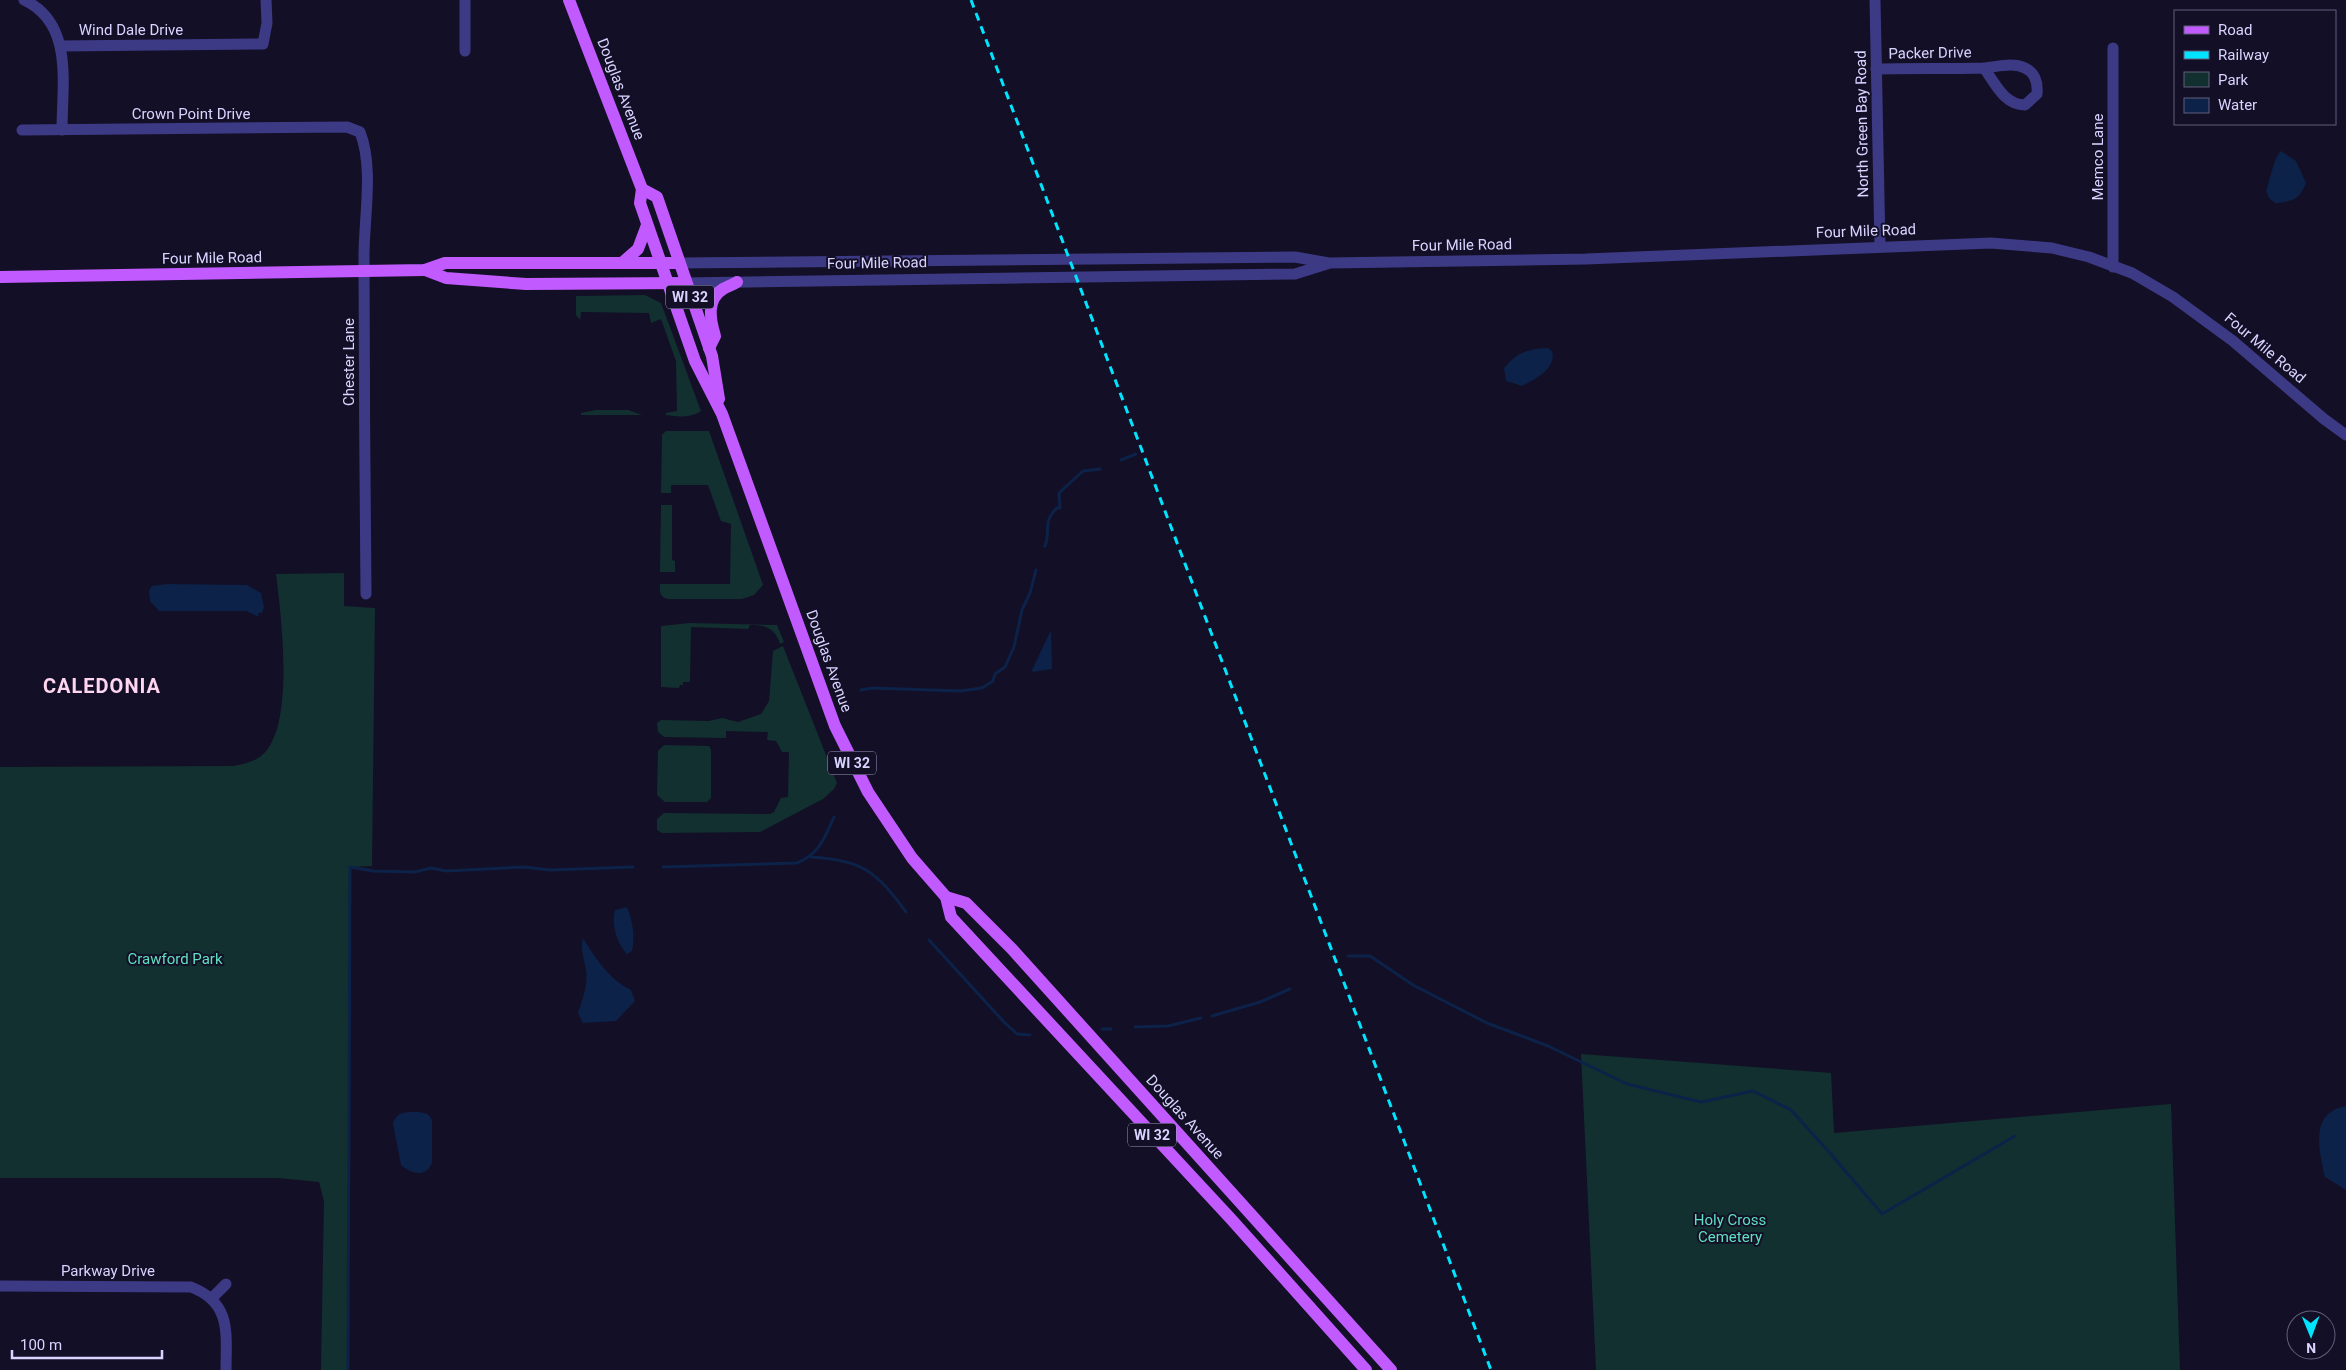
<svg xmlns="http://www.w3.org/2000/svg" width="2346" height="1370" viewBox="0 0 2346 1370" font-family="Roboto,sans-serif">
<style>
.green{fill:#12302f}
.water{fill:#0c2248}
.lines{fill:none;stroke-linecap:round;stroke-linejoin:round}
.stream{stroke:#0c2248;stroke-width:3}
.minor{stroke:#3d3a85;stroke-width:11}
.major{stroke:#c25bff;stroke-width:12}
.rail{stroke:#00e5ff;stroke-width:3;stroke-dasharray:8 6;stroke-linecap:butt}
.labels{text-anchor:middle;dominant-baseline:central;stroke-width:4;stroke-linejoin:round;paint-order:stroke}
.shield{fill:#130f26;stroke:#9e99be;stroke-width:1}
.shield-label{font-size:14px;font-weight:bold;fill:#d9d4ff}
.street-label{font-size:15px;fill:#d9d4ff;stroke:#130f26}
.park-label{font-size:15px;fill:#5fe0c0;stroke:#130f26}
.district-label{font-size:20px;font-weight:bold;letter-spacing:1px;fill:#ffd6f0;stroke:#130f26}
</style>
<rect width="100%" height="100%" fill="#130f26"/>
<g class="green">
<path d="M645,295L661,303L701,411C691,418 678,417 666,415V413L677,411L676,361L661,319L651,323L649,313L581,312L580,320L576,315V296Z"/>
<path d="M596,410H628L642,415H581V413Z"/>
<path d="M666,431H709L763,585L754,595L742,599H667C659,596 660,591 660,584H730L731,524L721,521L708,485H671V493H661L662,435Z"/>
<path d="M661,505H672V560L675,561V572H660Z"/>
<path d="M344,573V606L375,608L372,866L350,867L348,1370H321L324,1201L319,1182L278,1178H0V767L233,766C243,764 252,763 261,756C296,728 281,615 276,574Z"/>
<path d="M690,623L777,625L784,642L780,644C775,628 765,625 750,625L748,629L691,627L690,682H683V685H680L679,688L661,687V626Z"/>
<path d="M783,646L837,783L834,789L823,799L760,832L662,833L657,830V819L664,813L770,814L774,812L781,798L788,797L789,752H782L776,741L767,740L768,732L726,731V738L664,737L658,732L657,723L661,720L709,721L722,718L738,722L761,714L769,701L773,651Z"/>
<path d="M664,745L709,746L711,750V798L707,802H665L657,795L658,751Z"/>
<path d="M1581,1054L1831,1073L1834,1133L2171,1104L2180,1370H1596Z"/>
</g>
<g class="water">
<path d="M2281,151L2296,161L2306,183C2299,200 2294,201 2275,203L2269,198L2266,191C2270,180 2274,157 2281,151Z"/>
<path d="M1548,348L1552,351C1557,368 1536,379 1522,386L1506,381L1504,368C1518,352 1527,349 1548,348Z"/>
<path d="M167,584L247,585L261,593L264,607L262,613H258L259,617L246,611H159L150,601L149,590L152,586Z"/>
<path d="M1051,630L1052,669L1033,672L1032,670Z"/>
<path d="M627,907C633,921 635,937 632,951L627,954C617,944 611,924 615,910Z"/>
<path d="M583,938C596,959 609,979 631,990L635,1001L616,1021L583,1023L578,1013C583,998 588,985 586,970C584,958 580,950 583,938Z"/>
<path d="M2346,1106V1190L2325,1177C2320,1151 2308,1113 2346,1106Z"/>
<path d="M419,1112L428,1114L432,1120V1163C426,1178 411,1174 401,1165L393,1124C396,1111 407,1112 419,1112Z"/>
</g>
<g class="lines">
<g class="stream">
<path d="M1121,460L1136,454"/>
<path d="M1045,546C1051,531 1042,522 1057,508H1060L1059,493L1083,471L1100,469"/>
<path d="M861,690L872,688L960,691L982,688L993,681L995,674L1005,667L1014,647L1022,610L1030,593L1036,570"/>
<path d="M811,857C862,860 876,871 906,912"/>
<path d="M663,867L797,863C820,853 824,839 834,817"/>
<path d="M929,940L1004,1022L1017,1034L1030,1035"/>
<path d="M1348,956H1370L1413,985L1487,1023L1548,1046L1627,1084L1701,1102L1753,1091L1791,1110L1830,1153L1882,1214L2015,1136"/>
<path d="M1212,1016L1260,1002L1290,989"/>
<path d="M1135,1027L1168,1026L1201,1018"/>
<path d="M1102,1029H1111"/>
<path d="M348,1370L350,867L373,871L415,872L431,868L446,871L524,867L550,870L633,867"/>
</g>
<g class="minor">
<path d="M24,0C74,23 62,84 62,130"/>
<path d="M465,0V51"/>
<path d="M1875,0L1880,247"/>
<path d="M61,46L263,44L267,23L266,0"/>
<path d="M1876,69C1912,68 1948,69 1983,68C1997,67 2012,62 2025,68C2036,73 2038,83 2037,94L2025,105C2004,105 1995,83 1984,68"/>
<path d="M22,130L347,127L360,132C374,167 364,218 364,256C364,369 365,481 366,594"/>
<path d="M679,263L1295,257L1329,263L1586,259L1991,243L2052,248L2089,257L2132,273L2173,297L2233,341L2324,419L2346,435"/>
<path d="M2113,267V48"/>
<path d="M685,283L1295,274L1327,264"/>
<path d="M0,1286L191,1287C232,1303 226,1333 226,1370"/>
<path d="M212,1298L226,1284"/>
</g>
<g class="major">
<path d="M569,0L642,189L640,203L695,361L722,414L835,726L868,792L912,858L946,897L951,917L1231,1219L1366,1370"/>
<path d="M642,189L657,197L712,356L719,399"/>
<path d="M622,263L638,249L647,225"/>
<path d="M425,270L446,278L526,284L685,283"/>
<path d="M0,277L425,270L445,263H679"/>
<path d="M709,348L715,336C710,320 706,299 723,289C728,286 733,285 737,282"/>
<path d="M946,897L966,903L1012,949L1391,1370"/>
</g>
<path class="rail" d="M971,0L1491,1370"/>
</g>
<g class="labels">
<g class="shield">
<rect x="666" y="285.5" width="48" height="23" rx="4"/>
<rect x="828" y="751.5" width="48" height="23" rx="4"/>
<rect x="1128" y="1123.5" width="48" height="23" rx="4"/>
</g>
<g class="shield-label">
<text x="690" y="297">WI 32</text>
<text x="852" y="763">WI 32</text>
<text x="1152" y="1135">WI 32</text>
</g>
<g class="street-label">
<text x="131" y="30">Wind Dale Drive</text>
<text transform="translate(1930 53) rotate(-1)">Packer Drive</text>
<text transform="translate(621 89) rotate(69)">Douglas Avenue</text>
<text x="191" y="114">Crown Point Drive</text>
<text transform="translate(1862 124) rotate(-91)">North Green Bay Road</text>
<text transform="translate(2098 157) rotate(-90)">Memco Lane</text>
<text transform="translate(1866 231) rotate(-2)">Four Mile Road</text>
<text transform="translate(1462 245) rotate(-1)">Four Mile Road</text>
<text transform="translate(212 258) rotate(-1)">Four Mile Road</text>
<text transform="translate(877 263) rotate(-1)">Four Mile Road</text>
<text transform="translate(2265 348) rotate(40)">Four Mile Road</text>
<text transform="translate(349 362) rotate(-90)">Chester Lane</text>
<text transform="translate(829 661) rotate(70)">Douglas Avenue</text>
<text transform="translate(1185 1117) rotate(48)">Douglas Avenue</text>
<text x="108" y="1271">Parkway Drive</text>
</g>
<g class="park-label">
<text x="175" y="959">Crawford Park</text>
<text x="1730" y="1220">Holy Cross<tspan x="1730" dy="17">Cemetery</tspan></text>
</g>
<g class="district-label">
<text x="102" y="686">CALEDONIA</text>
</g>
</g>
<rect x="2174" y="10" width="162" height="115" fill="#130f26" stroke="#625e7d"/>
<rect x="2184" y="26" width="25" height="8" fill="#c25bff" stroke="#625e7d"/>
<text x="2218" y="35" font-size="15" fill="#d9d4ff">Road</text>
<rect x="2184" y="51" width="25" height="8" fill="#00e5ff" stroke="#625e7d"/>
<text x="2218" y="60" font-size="15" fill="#d9d4ff">Railway</text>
<rect x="2184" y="72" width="25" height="15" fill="#12302f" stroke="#625e7d"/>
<text x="2218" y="85" font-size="15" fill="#d9d4ff">Park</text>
<rect x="2184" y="98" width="25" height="15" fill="#0c2248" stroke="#625e7d"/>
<text x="2218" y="110" font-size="15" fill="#d9d4ff">Water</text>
<g transform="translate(2311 1335) rotate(179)"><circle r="24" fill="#130f26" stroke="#625e7d"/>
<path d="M0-4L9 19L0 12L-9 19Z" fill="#00e5ff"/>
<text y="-8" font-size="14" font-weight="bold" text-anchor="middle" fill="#d9d4ff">N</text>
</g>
<path d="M12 1350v8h150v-8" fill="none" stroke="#d9d4ff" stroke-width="2.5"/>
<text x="20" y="1350" font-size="15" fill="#d9d4ff" stroke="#130f26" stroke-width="4" paint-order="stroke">100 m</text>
</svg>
